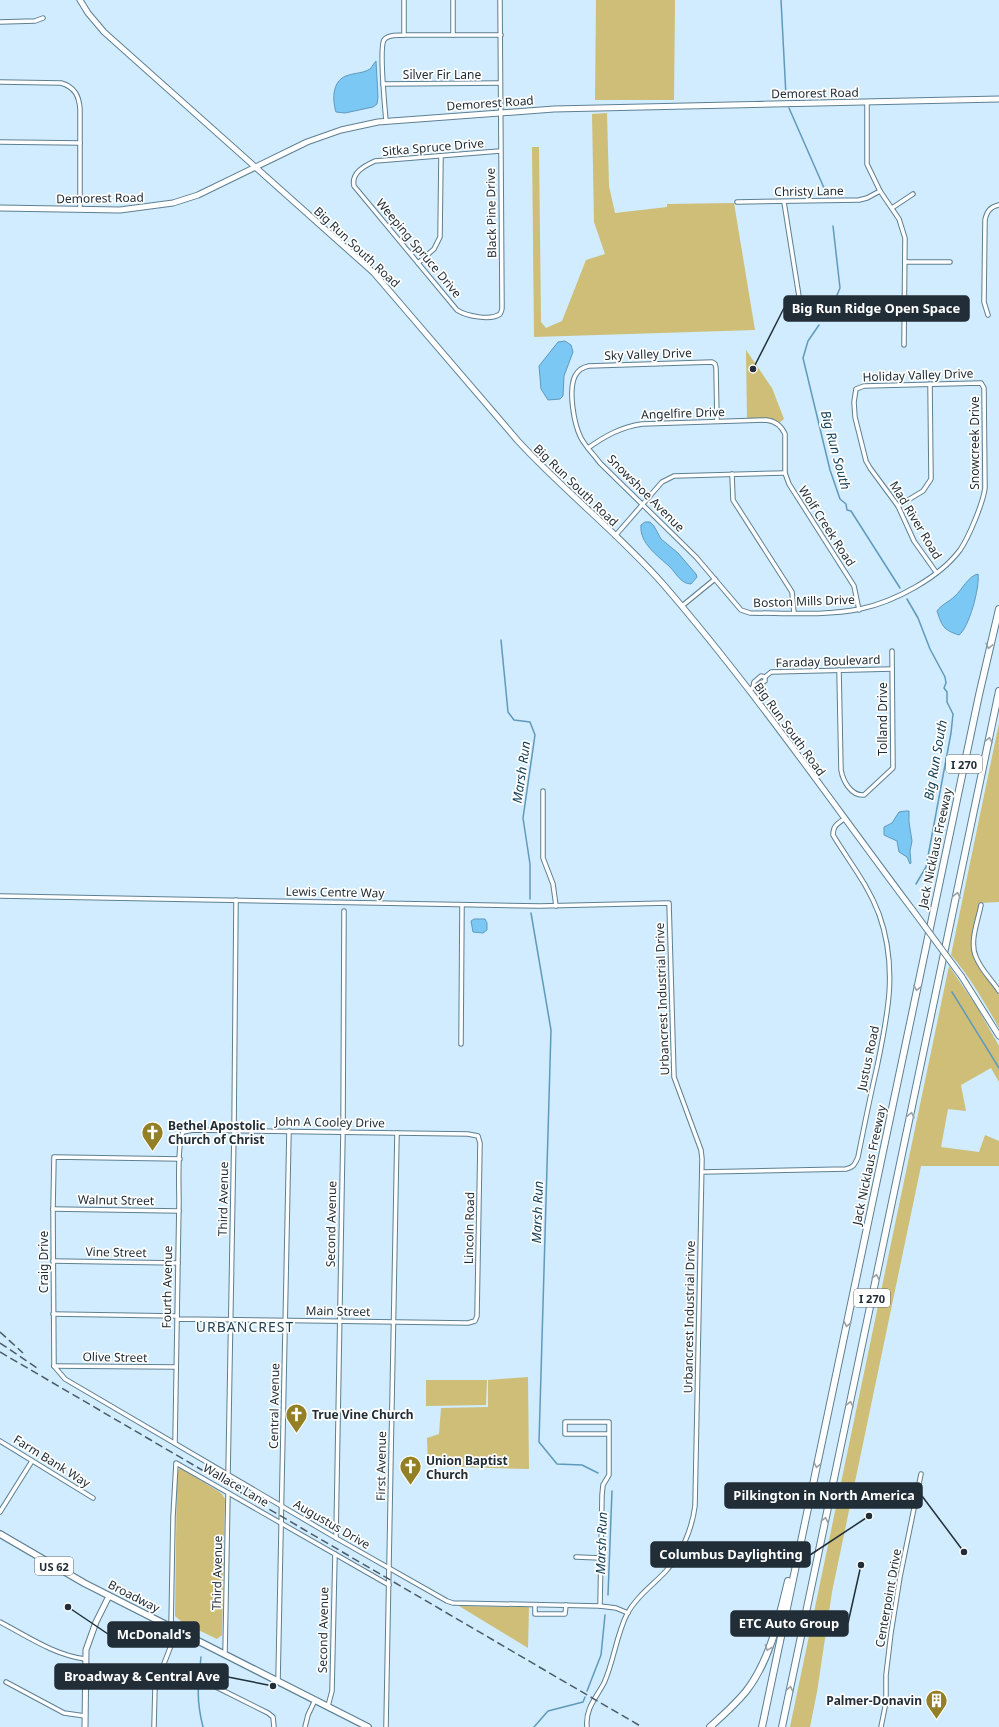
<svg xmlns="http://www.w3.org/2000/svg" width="999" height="1727" viewBox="0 0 999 1727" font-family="'Noto Sans',sans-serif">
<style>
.green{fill:#cebe77}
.water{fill:#7bc8f4;stroke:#609abb}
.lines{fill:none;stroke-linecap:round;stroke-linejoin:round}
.stream{stroke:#609abb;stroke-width:1.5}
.street-casing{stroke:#5e7f93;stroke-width:5.5}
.secondary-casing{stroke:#5e7f93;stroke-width:7}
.primary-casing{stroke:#5e7f93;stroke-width:8}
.highway-casing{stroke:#5e7f93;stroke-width:8}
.street{stroke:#fff;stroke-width:3.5}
.secondary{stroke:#fff;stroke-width:5}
.primary{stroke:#fff;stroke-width:5.5}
.highway{stroke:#fff;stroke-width:6}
.rail{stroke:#4b5b66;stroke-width:1.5;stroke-dasharray:8 4;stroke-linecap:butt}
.secondary-bridge-casing{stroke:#5e7f93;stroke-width:7;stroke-linecap:butt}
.secondary-bridge{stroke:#fff;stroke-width:5}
.oneway{stroke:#9ba1a5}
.labels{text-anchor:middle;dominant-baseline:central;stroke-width:3.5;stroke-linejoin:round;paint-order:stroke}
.shield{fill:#fff;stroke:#646d73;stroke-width:1}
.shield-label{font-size:11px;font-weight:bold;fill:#212e37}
.street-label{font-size:12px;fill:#212e37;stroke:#fff}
.poi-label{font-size:12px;font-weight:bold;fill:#212e37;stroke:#fff;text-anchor:start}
.water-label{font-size:13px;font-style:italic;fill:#154158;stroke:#fff}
.quarter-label{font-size:14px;letter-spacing:1px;fill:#254456;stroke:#fff}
.leader{fill:none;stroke:#212e37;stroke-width:1.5}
.callout-dot{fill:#212e37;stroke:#fff;stroke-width:1.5}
.callout{fill:#212e37;stroke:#212e37;stroke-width:1.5}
.callout-label{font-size:13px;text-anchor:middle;font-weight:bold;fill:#fff}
</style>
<rect width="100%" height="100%" fill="#d0ecfe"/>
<g class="green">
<path d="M596,0H675L674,100H595Z"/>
<path d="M607,113L609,186L615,213L667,207V204L734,203L755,330L534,337L532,147H539L541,322L546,328L562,321L586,260L605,254L594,222L592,114Z"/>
<path d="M746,350L772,388L784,419L778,424L747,421Z"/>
<path d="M999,723V902L981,903L972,940V949L977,963L999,995V1028C985,1003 970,977 951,955Z"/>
<path d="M949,966L977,1007L999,1046V1082L991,1068L961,1085L966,1111L948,1109L941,1147L979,1152L985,1135L999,1141V1166H921L832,1592L817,1692L810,1727H790Z"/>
<path d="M528,1377L529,1469L428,1466L427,1438L439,1434L441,1408L488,1407V1380Z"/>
<path d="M426,1380H487L486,1405L426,1406Z"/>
<path d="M180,1468L218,1491L222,1494L225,1499L222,1635L217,1639L182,1622L175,1616L177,1472Z"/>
<path d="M459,1606L529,1607L528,1648Z"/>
</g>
<g class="water">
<path d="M376,61L378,97L377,104L373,107L345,113L336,112C332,99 332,79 349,75C355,73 364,73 370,69C372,67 374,63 376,61Z"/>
<path d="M565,341L571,345L573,352L564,376L563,396L560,399L548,400L541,389L539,366L558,342Z"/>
<path d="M645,522H650L654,526L661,539L678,553L696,574L697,577L691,584C681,584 676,573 670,567C658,556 639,543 641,525Z"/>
<path d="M978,574C980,587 969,628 959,635C943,630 942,626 937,611C942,604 949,602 955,596C962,590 968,576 978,574Z"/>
<path d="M906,811H909V822L912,841L910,851L911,863L910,864L907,857L899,852L897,841L884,835V827L892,823L899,812Z"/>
<path d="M474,919H485L487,923V930L483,933L473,932L471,921Z"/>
</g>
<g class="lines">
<g class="stream">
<path d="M781,0L786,96"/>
<path d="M789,108L828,197"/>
<path d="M823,319L832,307L840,288L833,226"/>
<path d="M819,325L808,341L803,358L830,470L840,499L846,504L847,510L851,511L900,588"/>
<path d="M907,599L918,618L930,649L945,677L946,683L944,688L947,692V702L953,714L951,733L926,867L916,884"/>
<path d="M501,640L508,712L514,720L530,722L535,735L523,818L530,864V899"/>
<path d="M531,913L551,1030L539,1442L557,1464L582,1465L598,1473"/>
<path d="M952,992L999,1068"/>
<path d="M608,1595L612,1491"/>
<path d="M201,1657C198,1684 196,1700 203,1727"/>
<path d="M587,1691L601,1655L605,1615"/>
<path d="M534,1727L548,1711L583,1702L585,1697"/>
</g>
<defs>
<g id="street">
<path d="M404,0V35"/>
<path d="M453,0V35"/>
<path d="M500,0L502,308C502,309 501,313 500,314C491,321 466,316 457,310L354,186C351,173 364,166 375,161L500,151"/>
<path d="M0,22L35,21L43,18"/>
<path d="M0,82L61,83C75,87 79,96 80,109V209"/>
<path d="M383,84L500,83"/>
<path d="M867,102V164L880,191L899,219L905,238L904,345"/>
<path d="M386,121C385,109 379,48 384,40C388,34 398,36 404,35H501"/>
<path d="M0,142L80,143"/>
<path d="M737,202L859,200L867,198L880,191"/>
<path d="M784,202L801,309L805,318"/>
<path d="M892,208L913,194"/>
<path d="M905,262H950"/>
<path d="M418,263L434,249L440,237L441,156"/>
<path d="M988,315L984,302L985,220C987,211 990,207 999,205"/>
<path d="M717,421L716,368L715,364L712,362L589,366C583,367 578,370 575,376C568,391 574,424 581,438C586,447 594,455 600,463L696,557L741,610L750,613C785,613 826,616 860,609C894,602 939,578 960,550C969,537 983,503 985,488L984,388L981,383L864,386L856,389L854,402L855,417L866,461L870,468L898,506L914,541L936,572"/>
<path d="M588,448C605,436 621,427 642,424L766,420C775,421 781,425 785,434V473L789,484L854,586L859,610"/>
<path d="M732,474L733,500L792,592L794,613"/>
<path d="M898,506L923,491L931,479L930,384"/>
<path d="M615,536L662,482L674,476L785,473"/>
<path d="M682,606L715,579"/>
<path d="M839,670L841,770C843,781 851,796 864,795L893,768L892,651"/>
<path d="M752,688L765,681V677"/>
<path d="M753,688L754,682L761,676L765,677L771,672L892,669"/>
<path d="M543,791V858L553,884L556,906"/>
<path d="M0,896L540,906L669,903L674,1077L701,1150L702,1159L695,1506C692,1529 682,1553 666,1571C653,1585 636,1597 627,1614C616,1636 614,1661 604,1683C596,1698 585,1709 587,1727"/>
<path d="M981,905C978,921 969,942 976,957C981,970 992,980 999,991"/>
<path d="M461,1044L462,905"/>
<path d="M702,1172L846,1169C854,1167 855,1164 858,1157C864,1127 870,1097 877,1067C888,1014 898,967 879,914C867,883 850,863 833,835C833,826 837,824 844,819"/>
<path d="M53,1209L179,1211"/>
<path d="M53,1261L178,1263"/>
<path d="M53,1314L177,1316"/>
<path d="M54,1366L65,1379L336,1538L447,1601L453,1603L600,1606L616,1608L628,1613"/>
<path d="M54,1366L53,1209L54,1157L180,1159"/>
<path d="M54,1366L176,1367"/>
<path d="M0,1441L93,1498"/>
<path d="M175,1443C176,1363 178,1282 179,1202C179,1188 177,1142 183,1132L193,1130L468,1134L478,1136L480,1143L477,1316L475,1321L468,1323L177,1319"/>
<path d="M228,1475L234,1131L236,900"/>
<path d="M0,1512L32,1461"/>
<path d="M336,1538L343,1132L344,911"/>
<path d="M576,1557L601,1558"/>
<path d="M535,1605V1614H565L566,1605"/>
<path d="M600,1606L602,1495L603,1485L609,1475V1422H565V1434H609"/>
<path d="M0,1622C27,1636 54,1655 85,1659"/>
<path d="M171,1627L173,1517L176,1463L389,1585"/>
<path d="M225,1654L228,1493"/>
<path d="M278,1681L289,1131"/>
<path d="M6,1682L64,1713L85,1716"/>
<path d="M212,1685L268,1713L273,1717L274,1727"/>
<path d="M328,1706L332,1691L335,1554"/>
<path d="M154,1727L155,1687L177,1630"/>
<path d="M305,1727L308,1715L315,1700"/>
<path d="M386,1727L397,1133"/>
<path d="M881,1727L886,1702V1675L891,1633L900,1577L921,1474"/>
</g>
<g id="secondary">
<path d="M80,0L88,13L104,32L374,273L518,441C564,491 618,533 663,584C752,687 830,800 912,909"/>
<path d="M0,208L120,210L173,203L198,195L307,142L341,130L378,122L554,109L999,99"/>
<path d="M962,977L999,1036"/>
<path d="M85,1727L86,1650L96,1622L109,1596"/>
</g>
<path id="primary" d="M0,1534L84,1583L368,1727"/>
<g id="highway">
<path d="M710,1727C723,1715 736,1704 747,1690C770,1660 779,1618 788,1581"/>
<path d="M762,1727L979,695L999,609"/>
<path d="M782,1727L999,691"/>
</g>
</defs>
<use href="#street" class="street-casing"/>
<use href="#secondary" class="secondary-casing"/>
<use href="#primary" class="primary-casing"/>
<use href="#highway" class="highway-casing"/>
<use href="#street" class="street"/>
<use href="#secondary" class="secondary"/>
<use href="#primary" class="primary"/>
<use href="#highway" class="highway"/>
<g class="rail">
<path d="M0,1332L23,1353"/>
<path d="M0,1343L37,1368"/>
<path d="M0,1352L642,1727"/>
</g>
<defs>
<path id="secondary-bridge" d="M912,909L962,977"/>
</defs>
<use href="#secondary-bridge" class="secondary-bridge-casing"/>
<use href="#secondary-bridge" class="secondary-bridge"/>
</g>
<defs><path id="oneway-chevron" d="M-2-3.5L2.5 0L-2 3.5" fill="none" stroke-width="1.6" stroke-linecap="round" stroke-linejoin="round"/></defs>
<g class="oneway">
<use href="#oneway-chevron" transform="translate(989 646) rotate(103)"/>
<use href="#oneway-chevron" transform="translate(989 740) rotate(-78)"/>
<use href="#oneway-chevron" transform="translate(957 895) rotate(-78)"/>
<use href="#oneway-chevron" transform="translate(917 988) rotate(102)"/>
<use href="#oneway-chevron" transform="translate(911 1115) rotate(-78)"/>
<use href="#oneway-chevron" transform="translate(876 1277) rotate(-78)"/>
<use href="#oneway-chevron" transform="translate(847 1324) rotate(102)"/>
<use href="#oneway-chevron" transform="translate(850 1404) rotate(-78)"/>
<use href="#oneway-chevron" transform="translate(817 1465) rotate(102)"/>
<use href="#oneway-chevron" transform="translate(825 1520) rotate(-78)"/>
<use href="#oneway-chevron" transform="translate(768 1648) rotate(110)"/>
<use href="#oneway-chevron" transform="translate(790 1689) rotate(-78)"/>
</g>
<defs>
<symbol id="church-pin" viewBox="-11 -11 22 30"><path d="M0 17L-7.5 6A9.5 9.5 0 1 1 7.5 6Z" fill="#927f26" stroke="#fff"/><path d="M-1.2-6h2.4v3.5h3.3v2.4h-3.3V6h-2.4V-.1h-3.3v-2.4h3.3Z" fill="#fff"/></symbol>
<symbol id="building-pin" viewBox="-11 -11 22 30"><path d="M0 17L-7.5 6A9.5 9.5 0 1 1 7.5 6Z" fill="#927f26" stroke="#fff"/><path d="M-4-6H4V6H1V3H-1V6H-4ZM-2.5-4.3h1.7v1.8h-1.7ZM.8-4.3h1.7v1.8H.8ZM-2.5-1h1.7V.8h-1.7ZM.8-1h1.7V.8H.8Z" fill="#fff"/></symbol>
</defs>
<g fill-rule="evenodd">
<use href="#church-pin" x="140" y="1120" width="25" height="34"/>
<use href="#church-pin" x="284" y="1402" width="25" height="34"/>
<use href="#church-pin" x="398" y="1454" width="25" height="34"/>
<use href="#building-pin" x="924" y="1688" width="25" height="34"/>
</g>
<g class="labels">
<g class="shield">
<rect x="946" y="755" width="36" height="18" rx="3"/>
<rect x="854" y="1289" width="36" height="18" rx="3"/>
<rect x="35" y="1557" width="38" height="18" rx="3"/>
</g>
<g class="shield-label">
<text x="964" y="764">I 270</text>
<text x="872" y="1298">I 270</text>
<text x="54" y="1566">US 62</text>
</g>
<g class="street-label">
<text x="442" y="74">Silver Fir Lane</text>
<text transform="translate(815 93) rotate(-1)">Demorest Road</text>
<text transform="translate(490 103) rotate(-4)">Demorest Road</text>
<text transform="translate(433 147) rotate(-5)">Sitka Spruce Drive</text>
<text transform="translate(809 191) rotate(-1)">Christy Lane</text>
<text transform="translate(100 198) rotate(-1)">Demorest Road</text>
<text transform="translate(491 213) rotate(-91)">Black Pine Drive</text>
<text transform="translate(357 247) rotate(43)">Big Run South Road</text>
<text transform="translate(419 248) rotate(50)">Weeping Spruce Drive</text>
<text transform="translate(648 354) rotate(-2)">Sky Valley Drive</text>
<text transform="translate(918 375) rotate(-2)">Holiday Valley Drive</text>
<text transform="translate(683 413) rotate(-2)">Angelfire Drive</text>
<text transform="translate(974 443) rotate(-90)">Snowcreek Drive</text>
<text transform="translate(576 485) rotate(44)">Big Run South Road</text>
<text transform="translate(646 493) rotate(45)">Snowshoe Avenue</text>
<text transform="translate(916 520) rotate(59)">Mad River Road</text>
<text transform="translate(827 526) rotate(57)">Wolf Creek Road</text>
<text transform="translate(804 601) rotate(-2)">Boston Mills Drive</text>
<text transform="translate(828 661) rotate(-2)">Faraday Boulevard</text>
<text transform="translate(882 719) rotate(-90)">Tolland Drive</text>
<text transform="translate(790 729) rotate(54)">Big Run South Road</text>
<text transform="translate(935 848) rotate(-78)">Jack Nicklaus Freeway</text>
<text transform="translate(335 892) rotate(1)">Lewis Centre Way</text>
<text transform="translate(662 999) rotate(-92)">Urbancrest Industrial Drive</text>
<text transform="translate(868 1058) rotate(-78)">Justus Road</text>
<text transform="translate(330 1122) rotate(1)">John A Cooley Drive</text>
<text transform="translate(869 1165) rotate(-78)">Jack Nicklaus Freeway</text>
<text transform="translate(223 1199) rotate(-89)">Third Avenue</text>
<text transform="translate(116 1200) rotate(1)">Walnut Street</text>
<text transform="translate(331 1224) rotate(-89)">Second Avenue</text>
<text transform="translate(469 1228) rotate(-89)">Lincoln Road</text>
<text transform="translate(116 1252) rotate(1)">Vine Street</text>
<text transform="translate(43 1262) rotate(-90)">Craig Drive</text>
<text transform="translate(167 1287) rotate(-89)">Fourth Avenue</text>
<text transform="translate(338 1311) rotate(1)">Main Street</text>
<text transform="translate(689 1317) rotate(-89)">Urbancrest Industrial Drive</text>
<text transform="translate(115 1357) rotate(1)">Olive Street</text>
<text transform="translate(274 1406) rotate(-89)">Central Avenue</text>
<text transform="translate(52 1461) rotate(32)">Farm Bank Way</text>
<text transform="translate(381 1466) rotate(-89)">First Avenue</text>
<text transform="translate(236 1485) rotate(30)">Wallace Lane</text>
<text transform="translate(332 1524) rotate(30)">Augustus Drive</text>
<text transform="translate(217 1573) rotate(-89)">Third Avenue</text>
<text transform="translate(134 1596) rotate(27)">Broadway</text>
<text transform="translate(888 1598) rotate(-80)">Centerpoint Drive</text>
<text transform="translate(323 1630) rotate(-89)">Second Avenue</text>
</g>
<g class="poi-label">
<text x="168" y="1125">Bethel Apostolic<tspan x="168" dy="14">Church of Christ</tspan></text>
<text x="312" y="1414">True Vine Church</text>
<text x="426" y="1460">Union Baptist<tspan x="426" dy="14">Church</tspan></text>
<text x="922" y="1700" text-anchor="end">Palmer-Donavin</text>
</g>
<g class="water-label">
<text transform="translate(836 450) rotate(75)">Big Run South</text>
<text transform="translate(935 760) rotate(-80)">Big Run South</text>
<text transform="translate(521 772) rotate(-82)">Marsh Run</text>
<text transform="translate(537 1212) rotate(-88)">Marsh Run</text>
<text transform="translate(601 1543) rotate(-88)">Marsh Run</text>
</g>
<g class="quarter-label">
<text x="245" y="1326">URBANCREST</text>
</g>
</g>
<path class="leader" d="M753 369L784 308M964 1552L922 1496M869 1516L810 1555M861 1565L848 1623M68 1607L108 1634M273 1686L228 1677"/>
<g class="callout-dot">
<circle cx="753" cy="369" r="4"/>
<circle cx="964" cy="1552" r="4"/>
<circle cx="869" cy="1516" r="4"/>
<circle cx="861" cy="1565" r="4"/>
<circle cx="68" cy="1607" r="4"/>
<circle cx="273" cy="1686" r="4"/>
</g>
<g class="callout">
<rect x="784" y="296" width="185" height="25" rx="4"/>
<rect x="725" y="1483" width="197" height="25" rx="4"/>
<rect x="651" y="1542" width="159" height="25" rx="4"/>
<rect x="731" y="1611" width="117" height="25" rx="4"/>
<rect x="108" y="1622" width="91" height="25" rx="4"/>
<rect x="55" y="1664" width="173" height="25" rx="4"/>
</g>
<g class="callout-label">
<text x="876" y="313">Big Run Ridge Open Space</text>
<text x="824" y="1500">Pilkington in North America</text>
<text x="731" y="1559">Columbus Daylighting</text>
<text x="789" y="1628">ETC Auto Group</text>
<text x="154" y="1639">McDonald's</text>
<text x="142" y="1681">Broadway &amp; Central Ave</text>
</g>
</svg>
